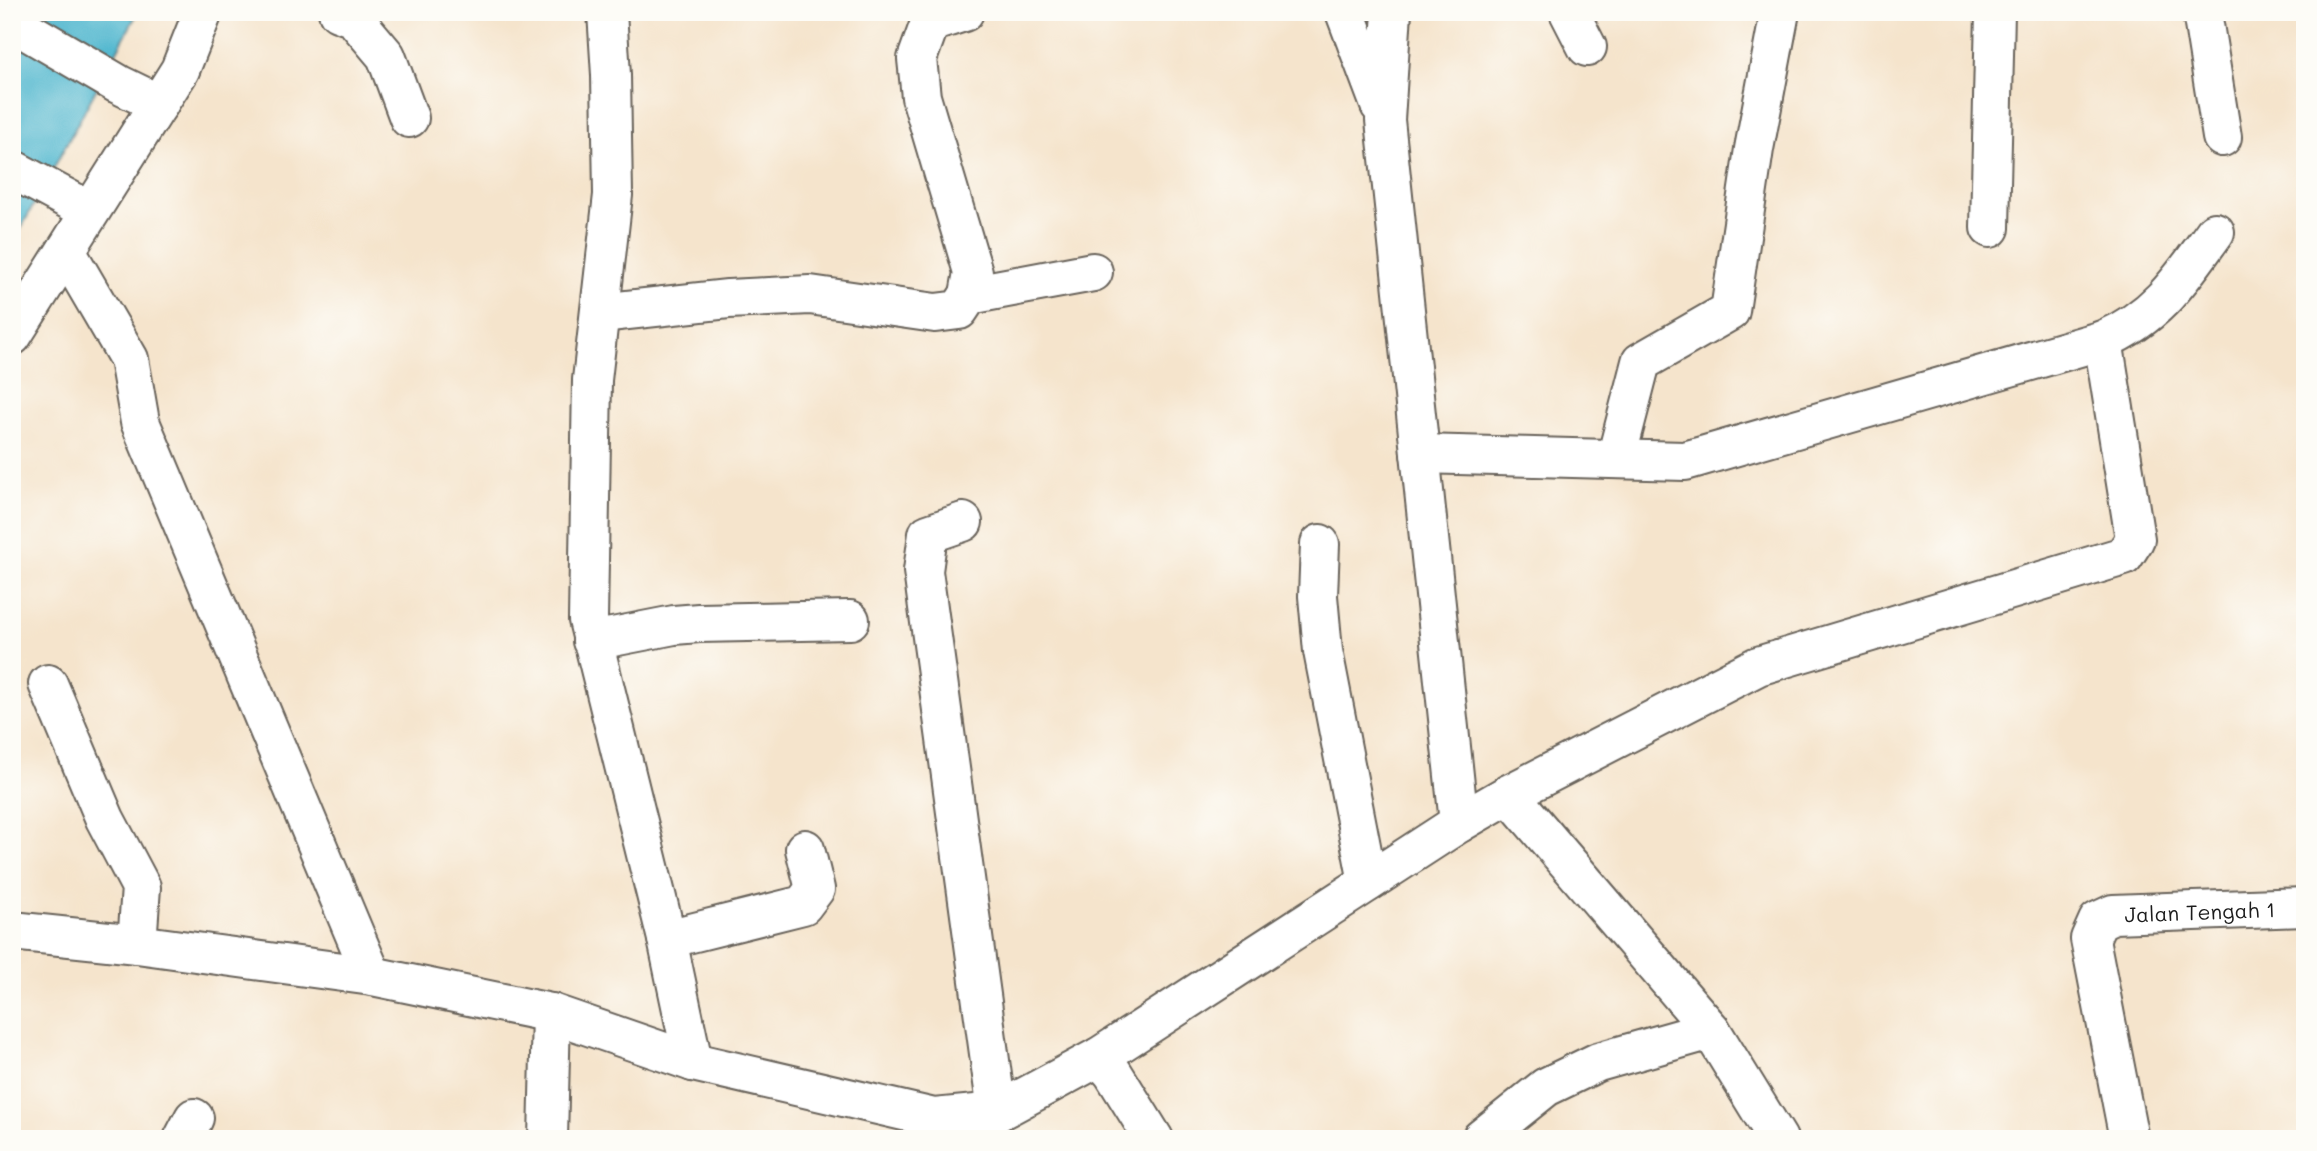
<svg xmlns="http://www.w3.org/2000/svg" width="2317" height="1151" viewBox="0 0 2317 1151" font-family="Mali,sans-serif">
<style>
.water{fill:#51b7cf;stroke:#366a76;stroke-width:2}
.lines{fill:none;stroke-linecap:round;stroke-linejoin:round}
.minor-casing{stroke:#68625a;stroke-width:42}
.minor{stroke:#fff;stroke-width:38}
.labels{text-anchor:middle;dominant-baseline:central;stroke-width:7;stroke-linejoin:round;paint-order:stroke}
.street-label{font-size:21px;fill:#1c1c1c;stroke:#fdfcf7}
</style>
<rect width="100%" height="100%" fill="#fdfcf7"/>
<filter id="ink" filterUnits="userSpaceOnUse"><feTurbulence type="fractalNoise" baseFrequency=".0143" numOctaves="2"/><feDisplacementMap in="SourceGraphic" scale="14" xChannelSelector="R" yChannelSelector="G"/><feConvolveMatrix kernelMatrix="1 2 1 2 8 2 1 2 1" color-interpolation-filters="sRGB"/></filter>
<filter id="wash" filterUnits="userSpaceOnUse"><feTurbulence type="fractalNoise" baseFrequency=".00686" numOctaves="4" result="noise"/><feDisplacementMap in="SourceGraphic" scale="28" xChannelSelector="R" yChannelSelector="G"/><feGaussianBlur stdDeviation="1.57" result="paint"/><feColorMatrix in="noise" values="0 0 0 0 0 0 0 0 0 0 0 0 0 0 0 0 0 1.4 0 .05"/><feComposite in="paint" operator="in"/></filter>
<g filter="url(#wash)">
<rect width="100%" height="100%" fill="#f5e4cc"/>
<path class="water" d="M12,12H138L12,245Z"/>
</g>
<g filter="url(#ink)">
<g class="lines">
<defs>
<g id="minor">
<path d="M338,12L354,18L386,56L409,118"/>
<path d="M607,12L611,75L613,195L592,380L588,620L667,939L693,1062"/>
<path d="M964,12L930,23L917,59L921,97L973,272L969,295"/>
<path d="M1345,12L1380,105"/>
<path d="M1392,12L1385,120L1459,823"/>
<path d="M1569,12L1587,47"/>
<path d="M2202,12L2222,137"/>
<path d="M12,22L118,84L159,104"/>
<path d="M12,169L90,211"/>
<path d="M1990,228L1995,12"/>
<path d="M66,251L129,359L140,422L372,976"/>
<path d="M600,313L728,299L810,295L935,313L959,310L969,295L1093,272"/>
<path d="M12,336L180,70L203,12"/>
<path d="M1420,454L1685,461L2103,340C2158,316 2181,279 2215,232"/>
<path d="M1616,459L1641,362L1730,311L1754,149L1780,12"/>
<path d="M963,522L928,534L923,571L997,1112"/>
<path d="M1320,544L1318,596L1323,651L1368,882"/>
<path d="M592,641L674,625L699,623L850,620"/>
<path d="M48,684L105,819L141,887L137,944"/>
<path d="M1509,794L1711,1030L1778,1139"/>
<path d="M12,931L137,944L372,976L551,1013L693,1062L934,1118L997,1112L1099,1057L1459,823L1509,794L1758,666L2124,556L2135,539L2103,340"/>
<path d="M667,939L803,905L815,889L805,849"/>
<path d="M1099,1057L1113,1073L1154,1139"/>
<path d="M183,1139L194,1118"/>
<path d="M548,1139L551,1013"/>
<path d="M1481,1139L1546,1087L1598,1062L1711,1030"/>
<path id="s1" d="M2129,1139L2090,939L2098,921L2113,914L2305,907"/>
</g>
</defs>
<use href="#minor" class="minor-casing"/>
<use href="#minor" class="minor"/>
</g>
</g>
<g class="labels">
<g class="street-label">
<text stroke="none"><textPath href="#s1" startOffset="327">Jalan Tengah 1</textPath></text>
</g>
</g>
<rect width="2317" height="1151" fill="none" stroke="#fdfcf7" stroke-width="42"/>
</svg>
